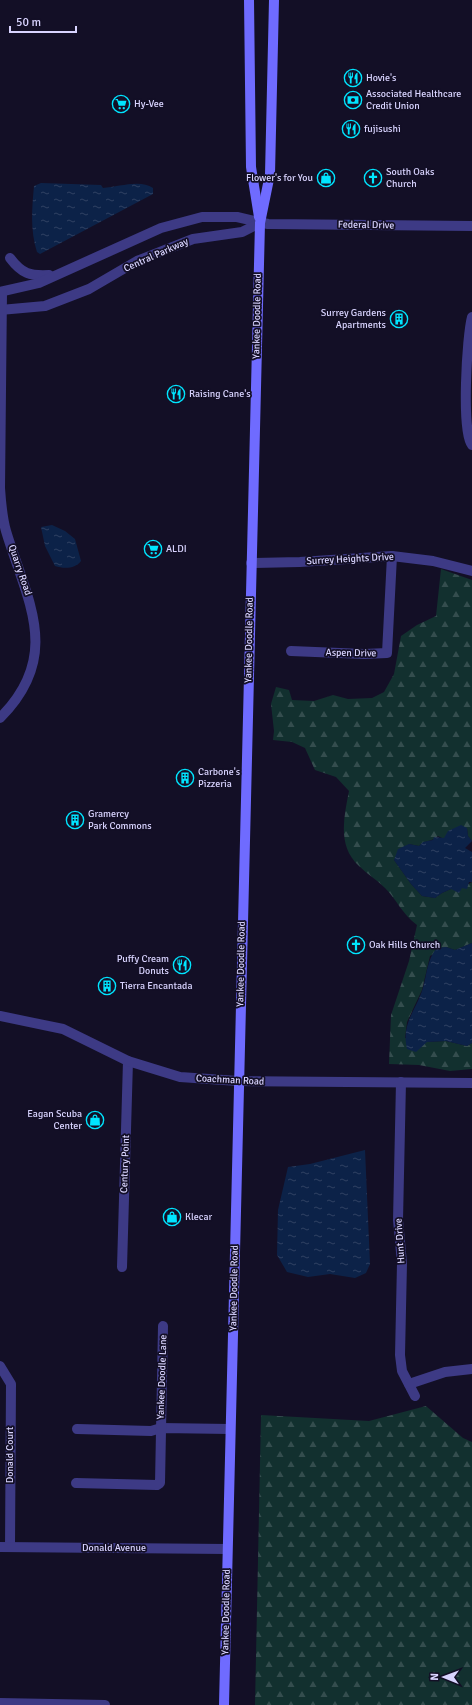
<svg xmlns="http://www.w3.org/2000/svg" width="472" height="1705" viewBox="0 0 472 1705" font-family="Signika,sans-serif">
<style>
.forest{fill:url(#forest-firs)}
.water{fill:url(#water-ripples)}
.lines{fill:none;stroke-linecap:round;stroke-linejoin:round}
.minor{stroke:#3d3a85;stroke-width:10}
.tertiary{stroke:#3d3a85;stroke-width:10}
.secondary{stroke:#6f6bff;stroke-width:10}
.labels{text-anchor:middle;dominant-baseline:central;stroke-width:3.5;stroke-linejoin:round;paint-order:stroke}
.poi-label{font-size:10px;fill:#d9d4ff;stroke:#130f26;text-anchor:start}
.street-label{font-size:10px;fill:#d9d4ff;stroke:#130f26}
</style>
<defs>
<pattern id="forest-firs" width="22" height="20" patternUnits="userSpaceOnUse"><rect width="22" height="20" fill="#12302f"/><path d="M5 1l3.5 6h-7zM16 11l3.5 6h-7z" fill="#344d4e"/></pattern>
<pattern id="water-ripples" width="26" height="14" patternUnits="userSpaceOnUse"><rect width="26" height="14" fill="#0c2248"/><path d="M2 4q2-2 4 0t4 0M15 11q2-2 4 0t4 0" fill="none" stroke="#2f4163"/></pattern>
</defs>
<rect width="100%" height="100%" fill="#130f26"/>
<g class="forest">
<path d="M441,569L472,580V841L468,836L467,828L447,836L444,839L438,836C432,842 424,840 419,846L409,844L394,860L411,884L422,896L435,898L442,893L451,889L462,888L472,882V943L455,950L446,947L430,956L422,990L407,1022L405,1038L427,1042L446,1041L467,1046L472,1043V1069L450,1071L419,1065L389,1064L391,1015L409,961L417,925C402,914 397,900 385,888C377,880 367,874 359,866C337,846 344,817 349,791L336,777L315,770L305,748L292,742L273,740L274,731L271,704L276,687L289,690L292,700L314,701L333,695L348,699L372,698L384,692L394,674L401,636L417,625L436,616Z"/>
<path d="M426,1406L463,1438L472,1442V1705H255L261,1415L369,1421Z"/>
</g>
<g class="water">
<path d="M41,183L101,185L103,188C119,187 140,179 153,188V194L40,254L37,252C30,230 32,208 34,186Z"/>
<path d="M52,525L65,531L75,539L81,561C75,569 64,569 55,566L45,546L41,527Z"/>
<path d="M461,825L467,828L468,836L472,841L465,848L472,852V882H469L467,889L462,888L459,893L451,889L442,893L435,898L422,896L411,884L394,860L398,849L409,844L419,846L423,842L433,840L434,837L444,838L448,831Z"/>
<path d="M472,943V1043L467,1046L446,1041L427,1042L416,1052L407,1049C401,1023 416,1011 423,988C427,974 427,959 437,948L446,947L455,950Z"/>
<path d="M365,1150L370,1264L366,1273L355,1278L330,1274L308,1277L287,1272L277,1255L278,1210L288,1167L310,1164Z"/>
</g>
<g class="lines">
<g class="minor">
<path d="M472,317C467,335 461,432 472,445"/>
<path d="M251,563L300,562L392,556L433,561L472,571"/>
<path d="M291,651L364,654L387,653L392,556"/>
<path d="M401,1082L398,1220L402,1263L400,1355L402,1371L415,1396"/>
<path d="M122,1267L128,1061"/>
<path d="M0,1366L11,1384L10,1547"/>
<path d="M409,1384L445,1372L472,1369"/>
<path d="M77,1429L151,1431L161,1428L230,1429"/>
<path d="M76,1483L157,1485L160,1483L163,1326"/>
<path d="M0,1547L227,1549"/>
<path d="M0,1703L105,1705"/>
</g>
<g class="tertiary">
<path d="M10,258C22,274 30,276 49,275"/>
<path d="M0,292L39,283L161,228L202,217H237L268,224L472,226"/>
<path d="M0,310L45,306L89,289L137,261L193,239L242,232L260,223"/>
<path d="M0,718C63,655 27,601 6,531C2,517 1,503 0,488L2,292"/>
<path d="M0,1016L63,1029L128,1061L180,1077L238,1081L472,1083"/>
</g>
<g class="secondary">
<path d="M249,0L251,167L259,217"/>
<path d="M224,1705L260,223L270,174L274,0"/>
</g>
</g>
<defs>
<symbol id="restaurant-ring" viewBox="-11 -11 22 22"><circle r="9.5" fill="#130f26" stroke="#00e5ff" stroke-width="1.5"/><path d="M-5-6h1v4h1v-4h1v4h1v-4h1v5L-1.5 .5V6h-2V.5L-5-1ZM5-6V6H3V1.5H1.5Q1.5-4 5-6Z" fill="#00e5ff"/></symbol>
<symbol id="bank-ring" viewBox="-11 -11 22 22"><circle r="9.5" fill="#130f26" stroke="#00e5ff" stroke-width="1.5"/><path d="M-6-4H6V4H-6ZM0-2.3a2.3 2.3 0 1 0 0 4.6a2.3 2.3 0 1 0 0-4.6Z" fill="#00e5ff"/></symbol>
<symbol id="supermarket-ring" viewBox="-11 -11 22 22"><circle r="9.5" fill="#130f26" stroke="#00e5ff" stroke-width="1.5"/><path d="M-6-5.5h2.5l.6 2H6L4.5 2H-2.5L-4.4-4H-6ZM-1.5 3.2a1.3 1.3 0 1 0 .1 0ZM3 3.2a1.3 1.3 0 1 0 .1 0Z" fill="#00e5ff"/></symbol>
<symbol id="shop-ring" viewBox="-11 -11 22 22"><circle r="9.5" fill="#130f26" stroke="#00e5ff" stroke-width="1.5"/><path d="M-5-2.5h2.3a2.7 3.5 0 0 1 5.4 0H5L5.5 6h-11ZM-1.5-2.5h3a1.5 2.3 0 0 0-3 0Z" fill="#00e5ff"/></symbol>
<symbol id="church-ring" viewBox="-11 -11 22 22"><circle r="9.5" fill="#130f26" stroke="#00e5ff" stroke-width="1.5"/><path d="M-1.2-6h2.4v3.5h3.3v2.4h-3.3V6h-2.4V-.1h-3.3v-2.4h3.3Z" fill="#00e5ff"/></symbol>
<symbol id="building-ring" viewBox="-11 -11 22 22"><circle r="9.5" fill="#130f26" stroke="#00e5ff" stroke-width="1.5"/><path d="M-4-6H4V6H1V3H-1V6H-4ZM-2.5-4.3h1.7v1.8h-1.7ZM.8-4.3h1.7v1.8H.8ZM-2.5-1h1.7V.8h-1.7ZM.8-1h1.7V.8H.8Z" fill="#00e5ff"/></symbol>
</defs>
<g fill-rule="evenodd">
<use href="#restaurant-ring" x="343" y="68" width="20" height="20"/>
<use href="#bank-ring" x="343" y="90" width="20" height="20"/>
<use href="#supermarket-ring" x="111" y="94" width="20" height="20"/>
<use href="#restaurant-ring" x="341" y="119" width="20" height="20"/>
<use href="#shop-ring" x="316" y="168" width="20" height="20"/>
<use href="#church-ring" x="363" y="168" width="20" height="20"/>
<use href="#building-ring" x="389" y="309" width="20" height="20"/>
<use href="#restaurant-ring" x="166" y="384" width="20" height="20"/>
<use href="#supermarket-ring" x="143" y="539" width="20" height="20"/>
<use href="#building-ring" x="175" y="768" width="20" height="20"/>
<use href="#building-ring" x="65" y="810" width="20" height="20"/>
<use href="#church-ring" x="346" y="935" width="20" height="20"/>
<use href="#restaurant-ring" x="172" y="955" width="20" height="20"/>
<use href="#building-ring" x="97" y="976" width="20" height="20"/>
<use href="#shop-ring" x="85" y="1110" width="20" height="20"/>
<use href="#shop-ring" x="162" y="1207" width="20" height="20"/>
</g>
<g class="labels">
<g class="poi-label">
<text x="366" y="78">Hovie's</text>
<text x="366" y="94">Associated Healthcare<tspan x="366" dy="12">Credit Union</tspan></text>
<text x="134" y="104">Hy-Vee</text>
<text x="364" y="129">fujisushi</text>
<text x="386" y="172">South Oaks<tspan x="386" dy="12">Church</tspan></text>
<text x="313" y="178" text-anchor="end">Flower's for You</text>
<text x="386" y="313" text-anchor="end">Surrey Gardens<tspan x="386" dy="12">Apartments</tspan></text>
<text x="189" y="394">Raising Cane's</text>
<text x="166" y="549">ALDI</text>
<text x="198" y="772">Carbone's<tspan x="198" dy="12">Pizzeria</tspan></text>
<text x="88" y="814">Gramercy<tspan x="88" dy="12">Park Commons</tspan></text>
<text x="369" y="945">Oak Hills Church</text>
<text x="169" y="959" text-anchor="end">Puffy Cream<tspan x="169" dy="12">Donuts</tspan></text>
<text x="120" y="986">Tierra Encantada</text>
<text x="82" y="1114" text-anchor="end">Eagan Scuba<tspan x="82" dy="12">Center</tspan></text>
<text x="185" y="1217">Klecar</text>
</g>
<g class="street-label">
<text transform="translate(366 225) rotate(1)">Federal Drive</text>
<text transform="translate(156 255) rotate(-24)">Central Parkway</text>
<text transform="translate(257 316) rotate(-89)">Yankee Doodle Road</text>
<text transform="translate(350 559) rotate(-3)">Surrey Heights Drive</text>
<text transform="translate(20 570) rotate(71)">Quarry Road</text>
<text transform="translate(249 640) rotate(-89)">Yankee Doodle Road</text>
<text transform="translate(351 653) rotate(1)">Aspen Drive</text>
<text transform="translate(241 964) rotate(-89)">Yankee Doodle Road</text>
<text transform="translate(230 1080) rotate(3)">Coachman Road</text>
<text transform="translate(125 1164) rotate(-88)">Century Point</text>
<text transform="translate(400 1241) rotate(-94)">Hunt Drive</text>
<text transform="translate(234 1288) rotate(-89)">Yankee Doodle Road</text>
<text transform="translate(162 1377) rotate(-88)">Yankee Doodle Lane</text>
<text transform="translate(10 1455) rotate(-90)">Donald Court</text>
<text x="114" y="1548">Donald Avenue</text>
<text transform="translate(226 1612) rotate(-89)">Yankee Doodle Road</text>
</g>
</g>
<g transform="translate(444 1677) rotate(271)" stroke="#130f26" stroke-width="3" paint-order="stroke">
<path d="M0-3L7 15L0 10L-7 15Z" fill="#d9d4ff"/>
<text y="-6" font-size="11" font-weight="bold" text-anchor="middle" fill="#d9d4ff">N</text>
</g>
<path d="M10 26v6h66v-6" fill="none" stroke="#d9d4ff" stroke-width="2"/>
<text x="16" y="26" font-size="12" fill="#d9d4ff" stroke="#130f26" stroke-width="3" paint-order="stroke">50 m</text>
</svg>
